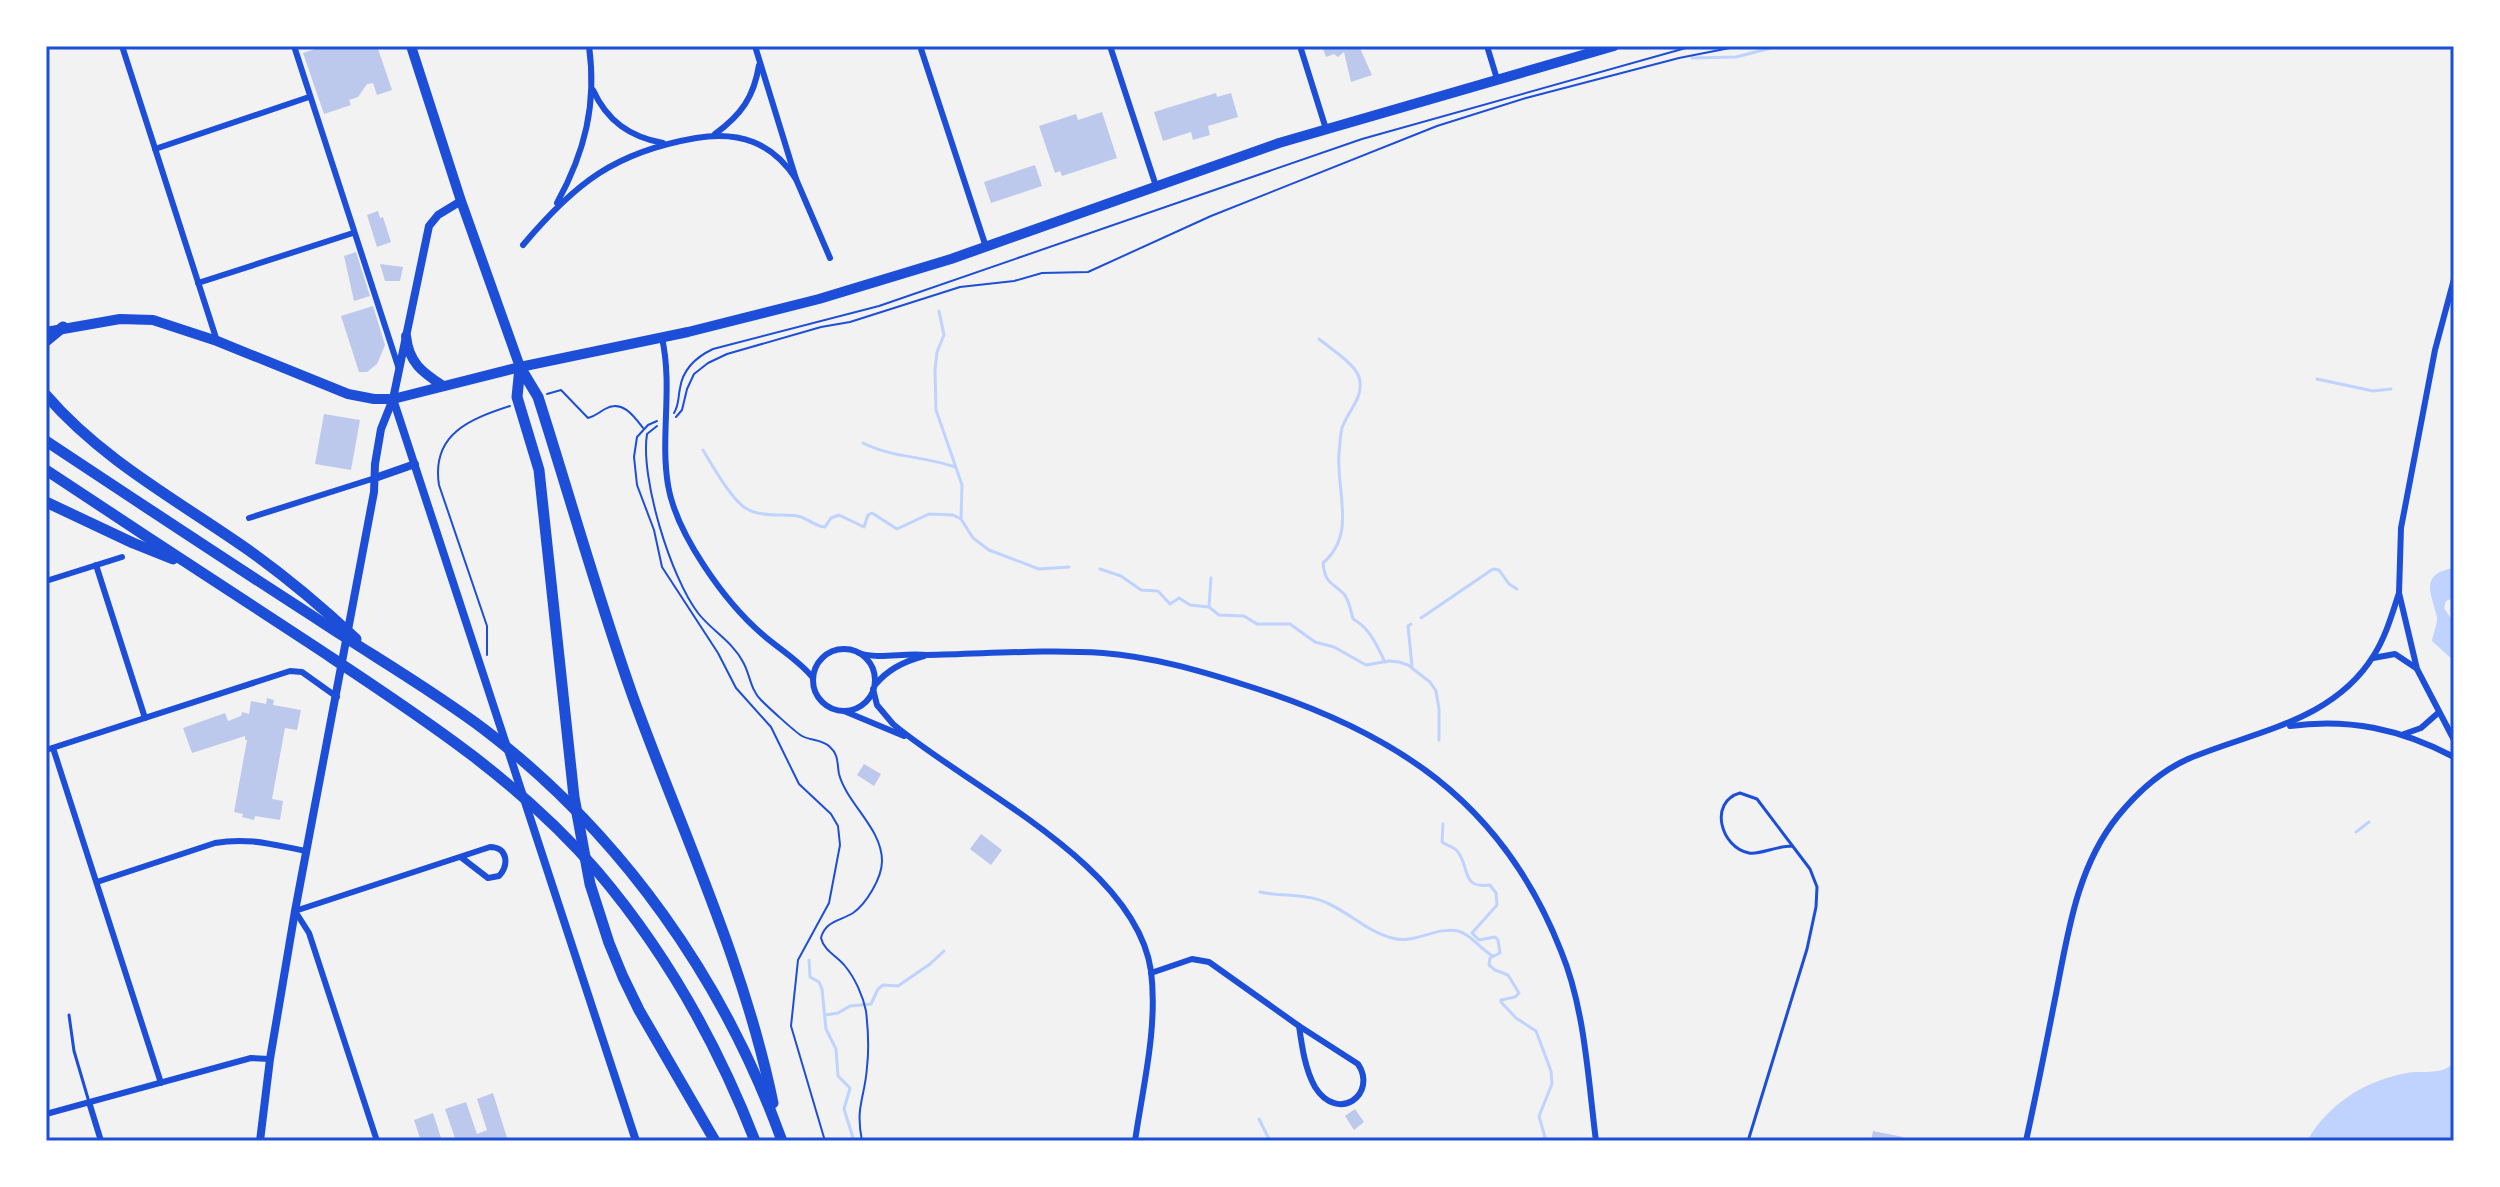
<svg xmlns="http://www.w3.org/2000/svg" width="2500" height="1187" viewBox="0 0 2500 1187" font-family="'IBM Plex Sans',sans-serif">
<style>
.water{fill:#bfd3fe}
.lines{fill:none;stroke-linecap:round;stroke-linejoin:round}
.stream{stroke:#bfd3fe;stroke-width:3}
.building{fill:#bdc9ec}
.path{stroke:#1d4ed8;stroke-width:2}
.service{stroke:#1d4ed8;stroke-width:3}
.minor{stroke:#1d4ed8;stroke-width:6}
.tertiary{stroke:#1d4ed8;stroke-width:8}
.primary{stroke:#1d4ed8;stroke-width:10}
.motorway{stroke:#1d4ed8;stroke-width:11}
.neatline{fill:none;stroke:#1d4ed8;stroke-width:3}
</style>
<rect width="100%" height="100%" fill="#f2f2f2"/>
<g class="water">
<path d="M2454,568V598L2446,601L2444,608L2454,623V661L2432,641C2433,633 2438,623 2437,617C2432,594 2418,574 2454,568Z"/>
<path d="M2454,1062V1141H2307C2328,1104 2366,1080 2407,1073C2423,1070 2443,1076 2454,1062Z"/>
</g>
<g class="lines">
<g class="stream">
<path d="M1692,58L1736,57L1779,46"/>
<path d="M939,311L944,335L937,352L935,370L936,410L962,485L961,519"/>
<path d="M1319,339C1330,348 1355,364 1359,377C1365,397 1348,410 1342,428C1340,436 1340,445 1339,453C1336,492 1357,534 1323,563C1325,584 1332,582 1344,594C1349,600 1351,611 1353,619C1370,628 1377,646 1385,662"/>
<path d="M2317,379L2373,391L2391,389"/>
<path d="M863,443C893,458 924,456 955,467"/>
<path d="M703,450C712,465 732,501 747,509C761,517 782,514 797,516C807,517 813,526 825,527L831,518L839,515L864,527L868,515L872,513L897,529L929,514L953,515L961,519L973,538L989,550L1039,569L1069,567"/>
<path d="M1100,569L1121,576L1141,590L1158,591L1170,604L1179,598L1190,605L1209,607L1219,615L1244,616L1257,624H1290L1315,642L1334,647L1366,665L1389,661L1399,662L1408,665L1430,682L1436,691L1439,709V740"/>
<path d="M1209,606L1211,578"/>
<path d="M1421,618L1493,569L1499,570L1509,584L1517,589"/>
<path d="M1411,624L1408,626L1412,666"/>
<path d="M1443,824L1442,842C1447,846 1454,846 1458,852C1470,868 1461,889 1490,885L1496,893L1497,905L1472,933L1479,940L1495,937L1498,940L1500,953L1490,958L1489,965L1495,970L1508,975L1519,993L1515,997L1501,1000V1002L1516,1018L1536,1031L1551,1071L1552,1084L1539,1116L1546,1141"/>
<path d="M2356,832L2369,822"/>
<path d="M1260,892C1282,897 1306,893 1327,903C1350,913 1368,932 1392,938C1414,945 1436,926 1458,931C1471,934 1481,950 1493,956"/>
<path d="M809,960L810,977L819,982L822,989L826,1029L836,1049L838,1076L850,1088L844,1109L854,1141"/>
<path d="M825,1015L838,1013L850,1006L871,1004L878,989L883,985L898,986L930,964L944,951"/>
<path d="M1259,1119L1270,1141"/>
</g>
</g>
<g class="building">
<path d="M325,46H377L392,90L377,95L373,83L367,84L358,97L349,100L351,105L324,114L303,53Z"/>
<path d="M1322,46H1359L1372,75L1351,82L1344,52L1338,57L1334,54L1326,57Z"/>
<path d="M1216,93L1217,97L1231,93L1238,117L1208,126L1210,135L1193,140L1191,132L1163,141L1154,112Z"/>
<path d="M1102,112L1117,158L1062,176L1060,171L1055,173L1039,126L1076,114L1078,120Z"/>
<path d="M1035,165L1042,186L991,203L984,182Z"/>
<path d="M378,211L380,218L383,217L391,242L377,247L367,215Z"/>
<path d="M356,252L370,296L354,301L344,256Z"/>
<path d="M380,264L403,267L400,281H385Z"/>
<path d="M373,306L385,345L377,364L367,372H359L341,316Z"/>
<path d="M324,414L360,420L351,470L315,464Z"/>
<path d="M267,698L274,700L273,705L301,710L297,730L285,728L272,799L283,801L280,820L255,816L254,820L242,817L243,814L234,812L247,740H245V736L192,753L183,728L225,713L228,721L241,716L242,712L249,714L251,701L266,704Z"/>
<path d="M864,764L881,774L874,786L857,775Z"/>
<path d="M981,834L1002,850L991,865L970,849Z"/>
<path d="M493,1093L508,1141H456L445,1109L466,1102L477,1134L487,1130L477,1099Z"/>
<path d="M1355,1109L1364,1122L1354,1130L1345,1116Z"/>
<path d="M433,1113L442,1141H421L414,1120Z"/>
<path d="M1873,1131L1903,1137L1902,1141H1871Z"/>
</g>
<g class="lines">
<g class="path">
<path d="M547,394L561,390L588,418C596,416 598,413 605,409C622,399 634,416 643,428"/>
<path d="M674,413C679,405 678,398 680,388C683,369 696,357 713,349L879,306L1362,139L1693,46"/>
<path d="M676,417L682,410L687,389L694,374L708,363L727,354L821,327L850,322L960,287L1014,281L1042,273L1088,272L1211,216L1437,126L1526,98L1679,58L1740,46"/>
<path d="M657,421L648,425L637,437L634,457L637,485L654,530L662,567L718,653L736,688L771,727L799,784L831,814L838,826L840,845L829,903L798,960L791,1026L825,1141"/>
<path d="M657,426L647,434C640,478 671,578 698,613C711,630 733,642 743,662C750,674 750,689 761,700C768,707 795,732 802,736C811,741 822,739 830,747C839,755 837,764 839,774C847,804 882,828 882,861C882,878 866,904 853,913C840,921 825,921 821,938C824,951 837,956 845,966C855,978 863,996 866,1011C868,1028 869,1050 867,1067C865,1098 855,1106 862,1141"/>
<path d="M487,655V626L439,485C431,434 470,419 510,406"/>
</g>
<g class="service">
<path d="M69,1015L74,1051L89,1102"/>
<path d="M1748,1141L1807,949L1816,907L1817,887L1810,869L1757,799L1740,793C1708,802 1721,848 1749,853C1760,855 1776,846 1792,846"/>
</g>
<g class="minor">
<path d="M122,46L217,341"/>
<path d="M294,46L399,369"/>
<path d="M755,46L796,179L830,258"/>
<path d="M920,46L986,247"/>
<path d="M1110,46L1156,186"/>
<path d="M1300,46L1326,129"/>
<path d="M1487,46L1497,79"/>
<path d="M593,90C607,121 630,137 663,143"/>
<path d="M715,134C741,115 754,97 759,65"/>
<path d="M155,149L309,97"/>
<path d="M557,203C585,152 597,104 589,46"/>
<path d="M523,245C575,183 615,152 696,138C739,131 772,142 796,179"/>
<path d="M2454,279L2435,350L2401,528L2399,593L2417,669L2454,740"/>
<path d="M198,283L353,233"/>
<path d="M662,338C673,387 660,437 668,485C676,534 725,602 762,634C779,649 800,661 813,678"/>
<path d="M249,518L375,478"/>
<path d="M96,565L145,718"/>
<path d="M46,581L122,557"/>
<circle cx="844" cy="680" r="31"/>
<path d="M859,653C880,660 904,652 927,655C986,654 1045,649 1103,653C1152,657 1198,670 1245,685C1393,731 1502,800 1561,951C1585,1009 1588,1079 1596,1141"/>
<path d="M2373,658L2395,654L2416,668"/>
<path d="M876,684C888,669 905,661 924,656"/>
<path d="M873,689L877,705L893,724C969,788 1136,864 1151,971C1158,1027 1143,1086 1135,1141"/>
<path d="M844,711L904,736"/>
<path d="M2290,726C2349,718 2401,729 2454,757"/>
<path d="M2404,734L2421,728L2438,713"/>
<path d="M53,748L161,1083"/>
<path d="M46,750L290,671L302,672L337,697"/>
<path d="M97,882L215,843C249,837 274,845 306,851"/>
<path d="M1151,973L1192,959L1209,962L1299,1026"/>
<path d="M1299,1026L1358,1064C1378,1094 1338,1124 1315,1087C1305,1069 1302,1047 1299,1026Z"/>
<path d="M89,1102L101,1141"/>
<path d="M46,1114L251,1058L270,1059"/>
<path d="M377,1141L309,933L295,911L490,847C508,847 509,865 499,876L488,878L462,858"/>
<path d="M2026,1141C2036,1095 2045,1050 2054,1004C2067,940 2075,869 2118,816C2136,794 2161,771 2188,759C2254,731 2333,722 2374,655C2386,636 2392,614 2399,593"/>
</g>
<g class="tertiary">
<path d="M393,399L636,1141"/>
<path d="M375,478L415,464"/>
<path d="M260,1141L270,1059L295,911L374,492L375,464L381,429L393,399L429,226L438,215L461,201"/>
</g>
<g class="primary">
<path d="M411,46L461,201L520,367"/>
<path d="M46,332L120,319L153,320L217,341L348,394L374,399H393L520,367L688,332L819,299L951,259L1279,143L1614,46"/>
<path d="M406,336C409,363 422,372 443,386"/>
</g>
<g class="motorway">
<path d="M46,341L63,327"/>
<path d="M520,367L538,397C570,497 598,598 633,697C682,832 744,962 773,1103"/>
<path d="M520,367L517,397L539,470L574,797L590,884L609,943L623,977L639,1010L715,1141"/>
<path d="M46,395C102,460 177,500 247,549C285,576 322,607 356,639"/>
<path d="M46,441C135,500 224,559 314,617C371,655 431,689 485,730C622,835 724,980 782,1141"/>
<path d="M46,470C135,529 225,588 314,646C415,713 517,778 597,871C665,951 717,1043 755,1141"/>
<path d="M46,502L133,543L173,559"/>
</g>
</g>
<rect width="2500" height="1187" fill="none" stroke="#ffffff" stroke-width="96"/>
<rect x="48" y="48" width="2404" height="1091" class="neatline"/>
</svg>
